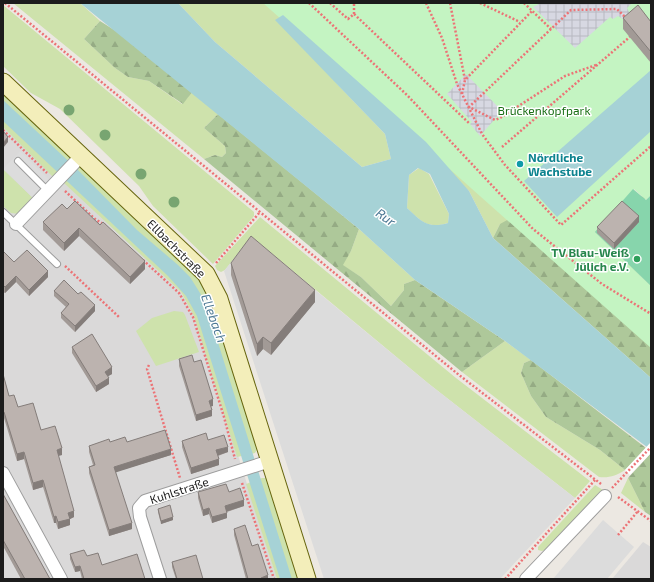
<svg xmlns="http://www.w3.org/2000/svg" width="654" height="582" viewBox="0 0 654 582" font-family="'Exo 2',sans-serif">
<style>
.residential{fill:#dad9d9}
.grass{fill:#cee2ac}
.forest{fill:url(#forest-firs)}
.park{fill:#c4f4c2}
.pitch{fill:#87d5ac}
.parking{fill:#dcdcdc}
.plaza{fill:url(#plaza-grid)}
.water{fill:#a6d2d6;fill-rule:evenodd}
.pier{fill:#fff}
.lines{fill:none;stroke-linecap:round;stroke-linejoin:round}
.lane-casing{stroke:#9d9d9d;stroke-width:8}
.street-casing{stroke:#9d9d9d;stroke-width:14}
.secondary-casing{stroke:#67650e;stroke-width:19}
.path{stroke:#ec7376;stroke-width:2.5;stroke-dasharray:2 2;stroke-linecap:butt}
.lane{stroke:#fff;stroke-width:6}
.street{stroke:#fff;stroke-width:12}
.secondary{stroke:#f3eeba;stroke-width:17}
.tree{fill:#78a571}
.wall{fill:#a29a96}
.shaded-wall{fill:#847d7a}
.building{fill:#bcb3af;stroke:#847d7a}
.culture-dot{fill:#0f9aa8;stroke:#fff;stroke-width:1.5}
.leisure-dot{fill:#2e9e5b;stroke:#fff;stroke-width:1.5}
.labels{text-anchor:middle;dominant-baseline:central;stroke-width:3;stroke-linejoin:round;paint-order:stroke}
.park-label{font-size:12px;fill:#196f15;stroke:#fff}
.culture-label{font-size:12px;font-weight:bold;fill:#0d838f;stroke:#fff;text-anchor:start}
.street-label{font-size:12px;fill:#1c1c1c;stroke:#fff}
.leisure-label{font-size:12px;font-weight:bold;fill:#27864d;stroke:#fff;text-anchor:end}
.water-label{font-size:13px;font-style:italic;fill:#4c7894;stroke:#fff}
</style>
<defs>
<pattern id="forest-firs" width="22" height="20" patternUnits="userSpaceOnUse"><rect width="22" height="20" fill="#aec89a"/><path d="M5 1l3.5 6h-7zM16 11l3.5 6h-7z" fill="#95ab84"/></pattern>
<pattern id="plaza-grid" width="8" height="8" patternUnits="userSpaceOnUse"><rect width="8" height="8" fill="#d7d8e2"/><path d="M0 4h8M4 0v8" fill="none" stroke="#b8b9c1"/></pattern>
</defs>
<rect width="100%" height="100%" fill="#ece8e2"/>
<g class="residential">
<path d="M3,123L181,292L194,316L277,579H3Z"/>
<path d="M643,542L651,547V579H612Z"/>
</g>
<g class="grass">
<path d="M13,3H80L100,21L84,39L115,68L128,77L149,81L182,104L192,92L218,114L204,128L225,146L226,153L222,157L215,155L204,159Z"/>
<path d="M178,3H321L554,240L500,224L493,238L469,191L336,83L385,134L391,159L362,167L215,42Z"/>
<path d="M3,5L254,212V216L213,264L153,206L139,186L60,109L31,93L3,66Z"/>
<path d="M3,92L73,157L54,178L3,127Z"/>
<path d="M81,165L201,279L216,311L258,448L255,453L237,457L194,316L181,292L64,183Z"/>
<path d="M419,168L429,174L449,214L448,223C427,229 422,222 407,208L409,175Z"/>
<path d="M3,169L33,198L19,214L11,213L3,206Z"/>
<path d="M260,217L456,378L590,481L575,498L429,384L252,237L225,270L221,272L217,270L215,266Z"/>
<path d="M359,229L415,280L404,284V290L391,306L361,277L342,265L351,251Z"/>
<path d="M174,311L183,312L185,315L199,352L156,366L136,331L152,318Z"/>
<path d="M505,341L531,360L524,363L521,373L531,396L546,417L600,450L625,470C616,476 609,478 599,477L462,372Z"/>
<path d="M262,478H268L300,579H277L246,484Z"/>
<path d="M628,478L645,512L621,493Z"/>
<path d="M595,485L603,490L548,549L542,551L538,550V547Z"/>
</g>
<g class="forest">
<path d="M100,21L119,33L192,92L183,104L149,81L128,77L115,68L84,39Z"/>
<path d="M218,114L359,229L351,251L343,265L361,277L391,306L404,290V284L415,280L505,341L462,372L204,159L215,155L222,157L226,153L225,146L204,128Z"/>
<path d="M651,195L595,232L651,286V378L493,238L500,224L509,219Z"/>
<path d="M531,360L646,448L625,470L600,450L546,417L531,396L521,373L524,363Z"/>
<path d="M651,453V516L645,512L628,478Z"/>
</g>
<path class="park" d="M263,3H651V195L646,200L634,189L595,232L651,286V348Z"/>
<path class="pitch" d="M633,189L646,200L651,195V286L595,232Z"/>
<g class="parking">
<path d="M20,151L50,180L33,198L3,169Z"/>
<path d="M251,237L429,384L575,498L500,579H324L224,271Z"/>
<path d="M603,520L634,547L607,579H553Z"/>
</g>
<g class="plaza">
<path d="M541,3H632L627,8L631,16L626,21L618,16L613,19L610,17L575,48L533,7Z"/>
<path d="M466,74L502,111L480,136L470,124L472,122L447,94Z"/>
</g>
<g class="water">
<path d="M80,3H178L215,42L362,167L391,159L385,134L275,20L283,15L426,142L469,191L493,238L651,378V450L505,341L415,280L359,229ZM418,168L430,174L449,214L448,223C427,229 421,221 407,208L409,175Z"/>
<path d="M651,70V131L557,217L524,181Z"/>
<path d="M3,100L77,169L137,230L178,265L190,277L205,301L292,579H280L197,316L186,296L168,276L3,121Z"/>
</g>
<path class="pier" d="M651,442V453L630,475L625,470Z"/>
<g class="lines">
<defs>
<g id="lane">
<path d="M18,161L48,191"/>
<path d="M3,212L57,264"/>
</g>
<g id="street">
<path d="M16,224L82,155"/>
<path d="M3,473L61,579"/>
<path d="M160,579L140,517L139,508L145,501L270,461"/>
<path d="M526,579L605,496"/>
</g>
<path id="secondary" d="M3,82L206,274L219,299L307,579"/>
</defs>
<use href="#lane" class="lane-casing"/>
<use href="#street" class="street-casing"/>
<use href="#secondary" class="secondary-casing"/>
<g class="path">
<path d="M5,3L459,375L601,484"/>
<path d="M309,3L407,95L533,229L602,284L651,314"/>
<path d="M330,3L348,19L354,14L470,124"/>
<path d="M426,3L442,38L457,84L482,134L505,165L561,225L651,146"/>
<path d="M450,3L465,80"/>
<path d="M480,3L520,22"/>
<path d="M524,3L551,29"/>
<path d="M354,14V3"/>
<path d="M596,65L565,76L500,118L495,120L469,107L571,10L617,9L626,18"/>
<path d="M462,94L465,80L532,11"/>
<path d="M3,130L47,173"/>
<path d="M502,147L632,35"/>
<path d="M65,191L95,219L105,225"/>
<path d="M143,260L179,293L193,317L224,417L235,459"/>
<path d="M216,263L260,212"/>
<path d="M65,266L120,318"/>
<path d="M149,365L147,369L180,478"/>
<path d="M242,483L274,579"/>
<path d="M612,488L651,447"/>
<path d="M618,497L651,521"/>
<path d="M618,535L638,511"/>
<path d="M505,579L595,480"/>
</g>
<use href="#lane" class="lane"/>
<use href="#street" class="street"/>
<use href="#secondary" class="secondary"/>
</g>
<g class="tree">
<circle cx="69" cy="110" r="5.5"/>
<circle cx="105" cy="135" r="5.5"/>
<circle cx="141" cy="174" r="5.5"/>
<circle cx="174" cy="202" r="5.5"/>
</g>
<g class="wall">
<path d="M623,18L651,22V63L623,29Z"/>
<path d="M67,209L100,225L145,269L130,284L79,236L64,251L43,230V222Z"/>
<path d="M639,222L614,249L597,233V227Z"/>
<path d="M3,251L14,262L48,277L29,296L16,282L5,293L3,292Z"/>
<path d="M231,263L315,302L271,355L263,349L257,356L231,275Z"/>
<path d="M54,291L95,311L75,332L61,318V313L66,307L54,296Z"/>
<path d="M72,347L112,374L108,376L109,384L96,392L72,353Z"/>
<path d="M179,359L194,362L213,406H211L212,416L196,421L179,366Z"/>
<path d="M3,374L9,396L18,407L41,430L62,455L58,456L74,517L70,519V525L58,529L56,523H54L43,487L33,490L24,459L17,461L4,418L3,419Z"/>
<path d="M208,440L228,452L218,456L219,465L191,474L182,447V441Z"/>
<path d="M110,442H127L171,455L115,472L132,529L109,536L89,473V467L93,465L89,452V446Z"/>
<path d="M198,492H229L244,506L227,512V518L212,523L209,514L203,516L198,498Z"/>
<path d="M3,494L50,579H21L3,546Z"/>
<path d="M158,509L173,520L161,524L158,512Z"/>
<path d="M234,529L252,546L268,579H246L234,535Z"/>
<path d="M70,554L87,556L102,565L145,579H82L80,571L75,572L70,559Z"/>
<path d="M172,562L203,579H176L172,567Z"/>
</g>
<g class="shaded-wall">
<path d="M8,137V142L3,148V143Z"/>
<path d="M639,216V222L614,249V243Z"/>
<path d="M79,228V236L64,251V243Z"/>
<path d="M145,261V269L130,284V277Z"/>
<path d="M48,271V277L29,296V290Z"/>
<path d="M16,276V282L5,293V287Z"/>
<path d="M315,290V302L271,355V343Z"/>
<path d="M95,305V311L75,332V326Z"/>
<path d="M263,337V349L257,356V344Z"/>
<path d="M112,367V374L105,378V372Z"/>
<path d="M109,378V384L96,392V386Z"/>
<path d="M213,399V406L209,407V401Z"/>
<path d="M212,410V416L196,421V415Z"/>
<path d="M3,412H4V418L3,419Z"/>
<path d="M228,447V452L216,456V450Z"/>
<path d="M62,448V455L57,456V450Z"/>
<path d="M171,449V455L114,473V467Z"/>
<path d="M24,452V459L17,461V454Z"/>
<path d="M219,459V465L191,474V468Z"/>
<path d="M43,480V487L33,490V483Z"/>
<path d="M244,500V506L225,512V506Z"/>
<path d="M209,508V514L203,516V510Z"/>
<path d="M74,511V517L70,519V525L58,529V522L68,513Z"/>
<path d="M227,513V518L212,523V517Z"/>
<path d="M56,516V523H54V517Z"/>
<path d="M173,517V520L161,524V521Z"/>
<path d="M132,523V529L109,536V530Z"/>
<path d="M80,566V571L75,572V567Z"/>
<path d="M268,575V579H261V578Z"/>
</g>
<g class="building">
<path d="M638,5L651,22V52L623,18Z"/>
<path d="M3,131L8,137L3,143Z"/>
<path d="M75,201L100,225L103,222L145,261L130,277L79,228L64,243L43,222L62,204L67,209Z"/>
<path d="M622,201L639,216L614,243L597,227Z"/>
<path d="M251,236L315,290L271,343L263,337L257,344L231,263Z"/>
<path d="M27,250L48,271L29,290L16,276L5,287L3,285V251L14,262Z"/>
<path d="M64,280L78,294L81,292L95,305L75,326L61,313L69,304L54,291Z"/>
<path d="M92,334L112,367L105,372L109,378L96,386L72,347Z"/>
<path d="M192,355L194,362L201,360L213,399L209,401L212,410L196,415L179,359Z"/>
<path d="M3,374L9,396L14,395L18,407L33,403L41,430L55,426L62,448L57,450L74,511L68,513L70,519L58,522L56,516L54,517L43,480L33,483L24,452L17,454L4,412H3Z"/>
<path d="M165,430L171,449L114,467L132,523L109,530L89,467L95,465L89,446L109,439L110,442L125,437L127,442Z"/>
<path d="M206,433L208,440L224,435L228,447L216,450L219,459L191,468L182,441Z"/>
<path d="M226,484L229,492L240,488L244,500L225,506L227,513L212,517L209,508L203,510L198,492Z"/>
<path d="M3,494L50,579H25L3,540Z"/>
<path d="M170,505L173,517L161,521L158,509Z"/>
<path d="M245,525L252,546L258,544L268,575L261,578V579H248L234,529Z"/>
<path d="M84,550L87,556L98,553L102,565L137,554L145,579H84L80,566L75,567L70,554Z"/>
<path d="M196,555L203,579H177L172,562Z"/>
</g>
<circle class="culture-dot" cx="520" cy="164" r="4"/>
<circle class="leisure-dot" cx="637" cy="259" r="4"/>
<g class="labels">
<g class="park-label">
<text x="544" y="110">Brückenkopfpark</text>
</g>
<g class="culture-label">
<text x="528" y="157">Nördliche<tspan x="528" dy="14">Wachstube</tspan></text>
</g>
<g class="street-label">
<text transform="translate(177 248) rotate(45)">Ellbachstraße</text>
<text transform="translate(179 490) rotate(-18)">Kuhlstraße</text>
</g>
<g class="leisure-label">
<text x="629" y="252">TV Blau-Weiß<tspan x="629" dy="14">Jülich e.V.</tspan></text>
</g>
<g class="water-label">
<text transform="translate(386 217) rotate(35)">Rur</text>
<text transform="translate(214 318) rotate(70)">Ellebach</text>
</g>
</g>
<rect width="654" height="582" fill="none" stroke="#1c1c1c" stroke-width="8"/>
</svg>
